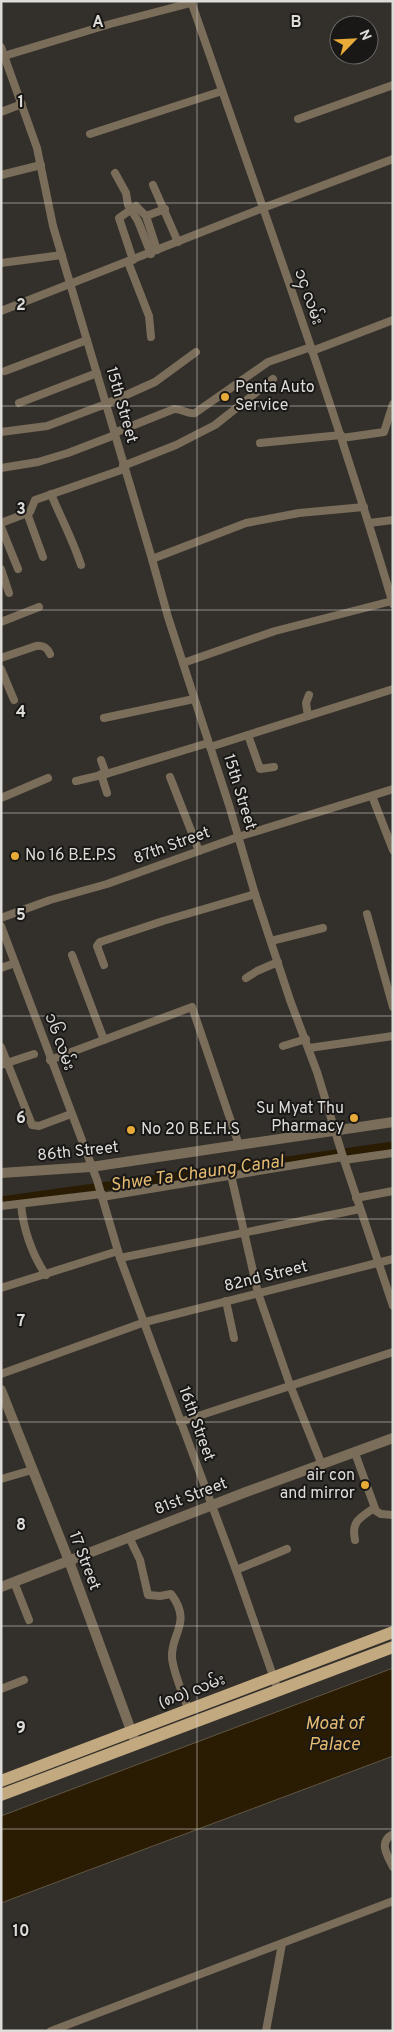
<svg xmlns="http://www.w3.org/2000/svg" width="394" height="2032" viewBox="0 0 394 2032" font-family="Overpass,'Noto Sans Myanmar',sans-serif">
<style>
.water{fill:#2a1c03;stroke:#605643}
.lines{fill:none;stroke-linecap:round;stroke-linejoin:round}
.canal{stroke:#2a1c03;stroke-width:9}
.minor{stroke:#7a6d5a;stroke-width:8}
.tertiary{stroke:#7a6d5a;stroke-width:10}
.primary{stroke:#c3a980;stroke-width:12}
.grid{fill:none;stroke:#dedcd9;stroke-width:1;stroke-opacity:0.55}
.poi-dot{fill:#e8ab37;stroke:#191816;stroke-width:2}
.labels{text-anchor:middle;dominant-baseline:central;stroke-width:4;stroke-linejoin:round;paint-order:stroke}
.street-label{font-size:16px;fill:#dedcd9;stroke:#191816}
.poi-label{font-size:16px;fill:#dedcd9;stroke:#191816;text-anchor:start}
.water-label{font-size:18px;font-style:italic;fill:#e5ba71;stroke:#191816}
.grid-label{font-size:16px;text-anchor:middle;font-weight:bold;fill:#dedcd9;stroke:#191816;stroke-width:4;stroke-linejoin:round;paint-order:stroke}
</style>
<rect width="100%" height="100%" fill="#33302b"/>
<path class="water" d="M393,1668V1756L1,1903V1816Z"/>
<g class="lines">
<path class="canal" d="M1,1201L393,1146"/>
<g class="minor">
<path d="M191,1C260,201 333,401 393,604"/>
<path d="M1,47L37,148L53,226L152,559L168,617L229,805L255,894L290,1000L317,1072L343,1157L393,1306"/>
<path d="M1,57L110,24L191,3"/>
<path d="M1,112L22,104"/>
<path d="M298,119L393,85"/>
<path d="M90,134L222,91"/>
<path d="M115,173L126,193L128,205L138,221L151,254"/>
<path d="M1,175L41,165"/>
<path d="M153,185L178,242"/>
<path d="M146,216L165,209"/>
<path d="M133,260L119,218L136,206L146,216L157,250"/>
<path d="M128,262L149,316L151,337"/>
<path d="M1,263L62,255"/>
<path d="M1,311L263,208L393,159"/>
<path d="M312,351L393,320"/>
<path d="M5,371L87,340"/>
<path d="M19,403L97,373"/>
<path d="M1,432L47,426L106,404L155,382L196,352"/>
<path d="M114,433L174,409C182,408 187,415 195,413L268,362L311,347"/>
<path d="M342,438L384,432L393,404"/>
<path d="M260,443L341,435"/>
<path d="M123,466L176,445L215,425L273,379"/>
<path d="M1,468L38,462L68,453L115,435"/>
<path d="M51,494C61,518 73,540 81,565"/>
<path d="M27,513L43,557"/>
<path d="M1,523L30,512L35,500L124,469"/>
<path d="M369,523L393,520"/>
<path d="M1,527L18,569"/>
<path d="M152,559L246,523L299,513L364,507"/>
<path d="M1,569L9,593"/>
<path d="M1,622L39,607"/>
<path d="M1,658L36,646C43,645 47,647 50,654"/>
<path d="M183,663L275,631L392,601"/>
<path d="M1,669L14,700"/>
<path d="M308,716L306,703L309,695"/>
<path d="M104,718L194,699"/>
<path d="M248,735L260,769L274,767"/>
<path d="M210,747L393,689"/>
<path d="M101,760L106,774"/>
<path d="M101,774L107,793"/>
<path d="M170,777L199,851"/>
<path d="M76,781L106,774L208,743"/>
<path d="M372,796L393,850"/>
<path d="M1,798L48,778"/>
<path d="M367,914L393,1007"/>
<path d="M1,918L50,900L107,884L238,837L393,789"/>
<path d="M1,926L97,1180L120,1258L236,1570L278,1690"/>
<path d="M271,941L323,928"/>
<path d="M72,955L104,1040"/>
<path d="M104,965L97,946L100,942L163,921L255,894"/>
<path d="M1,968L15,963"/>
<path d="M246,978L257,971L278,962"/>
<path d="M283,1046L306,1039"/>
<path d="M1,1047L32,1125L39,1126L71,1114"/>
<path d="M309,1048L393,1036"/>
<path d="M50,1060L192,1007L239,1145"/>
<path d="M1,1065L34,1054"/>
<path d="M344,1160L393,1153"/>
<path d="M231,1175L258,1293L290,1385L322,1465"/>
<path d="M102,1197L343,1157"/>
<path d="M356,1198L393,1191"/>
<path d="M21,1204C23,1228 32,1255 46,1275"/>
<path d="M1,1206L102,1194"/>
<path d="M120,1258L360,1209"/>
<path d="M1,1288L118,1251"/>
<path d="M226,1301L234,1338"/>
<path d="M1,1374L145,1322L393,1259"/>
<path d="M180,1422L393,1352"/>
<path d="M355,1453L376,1511L381,1514L393,1515"/>
<path d="M1,1479L32,1470"/>
<path d="M129,1537L140,1560L148,1595L160,1596L171,1594C193,1623 170,1634 172,1658C174,1675 183,1694 189,1711"/>
<path d="M355,1540C351,1521 360,1518 374,1508"/>
<path d="M236,1570L287,1549"/>
<path d="M14,1582L29,1620"/>
<path d="M1,1689L24,1680"/>
<path d="M393,1834C378,1842 387,1855 393,1867"/>
<path d="M51,2031L393,1901"/>
<path d="M266,2031L282,1944"/>
</g>
<g class="tertiary">
<path d="M1,1173L91,1167L393,1122"/>
<path d="M1,1390L69,1561L136,1744"/>
<path d="M1,1587L246,1492L393,1438"/>
</g>
<g class="primary">
<path d="M1,1781L393,1632"/>
<path d="M1,1795L393,1647"/>
</g>
</g>
<path class="grid" d="M197,1V2031M1,203H393M1,406H393M1,610H393M1,813H393M1,1016H393M1,1219H393M1,1422H393M1,1626H393M1,1829H393"/>
<g class="poi-dot">
<circle cx="225" cy="397" r="5"/>
<circle cx="15" cy="856" r="5"/>
<circle cx="354" cy="1118" r="5"/>
<circle cx="131" cy="1130" r="5"/>
<circle cx="365" cy="1485" r="5"/>
</g>
<g class="labels">
<g class="street-label">
<text transform="translate(308 297) rotate(71)">၁၄ လမ်း</text>
<text transform="translate(121 405) rotate(74)">15th Street</text>
<text transform="translate(239 792) rotate(73)">15th Street</text>
<text transform="translate(172 846) rotate(-20)">87th Street</text>
<text transform="translate(59 1042) rotate(70)">၁၆ လမ်း</text>
<text transform="translate(78 1152) rotate(-6)">86th Street</text>
<text transform="translate(266 1277) rotate(-14)">82nd Street</text>
<text transform="translate(196 1424) rotate(70)">16th Street</text>
<text transform="translate(191 1497) rotate(-21)">81st Street</text>
<text transform="translate(84 1561) rotate(69)">17 Street</text>
<text transform="translate(192 1692) rotate(-21)">(၈၀) လမ်း</text>
</g>
<g class="poi-label">
<text x="235" y="388">Penta Auto<tspan x="235" dy="18">Service</tspan></text>
<text x="25" y="856">No 16 B.E.P.S</text>
<text x="344" y="1109" text-anchor="end">Su Myat Thu<tspan x="344" dy="18">Pharmacy</tspan></text>
<text x="141" y="1130">No 20 B.E.H.S</text>
<text x="355" y="1476" text-anchor="end">air con<tspan x="355" dy="18">and mirror</tspan></text>
</g>
<g class="water-label">
<text transform="translate(197 1174) rotate(-8)">Shwe Ta Chaung Canal</text>
<text x="334" y="1724">Moat of<tspan x="334" dy="21">Palace</tspan></text>
</g>
</g>
<g class="grid-label">
<text x="98" y="27">A</text>
<text x="296" y="27">B</text>
<text x="21" y="107">1</text>
<text x="21" y="310">2</text>
<text x="21" y="514">3</text>
<text x="21" y="717">4</text>
<text x="21" y="920">5</text>
<text x="21" y="1123">6</text>
<text x="21" y="1326">7</text>
<text x="21" y="1530">8</text>
<text x="21" y="1733">9</text>
<text x="21" y="1936">10</text>
</g>
<rect width="394" height="2032" fill="none" stroke="#dedcd9" stroke-width="5"/>
<g transform="translate(354 40) rotate(66)"><circle r="24" fill="#191816" stroke="#686664"/>
<path d="M0-4L9 19L0 12L-9 19Z" fill="#e8ab37"/>
<text y="-8" font-size="14" font-weight="bold" text-anchor="middle" fill="#dedcd9">N</text>
</g>
</svg>
